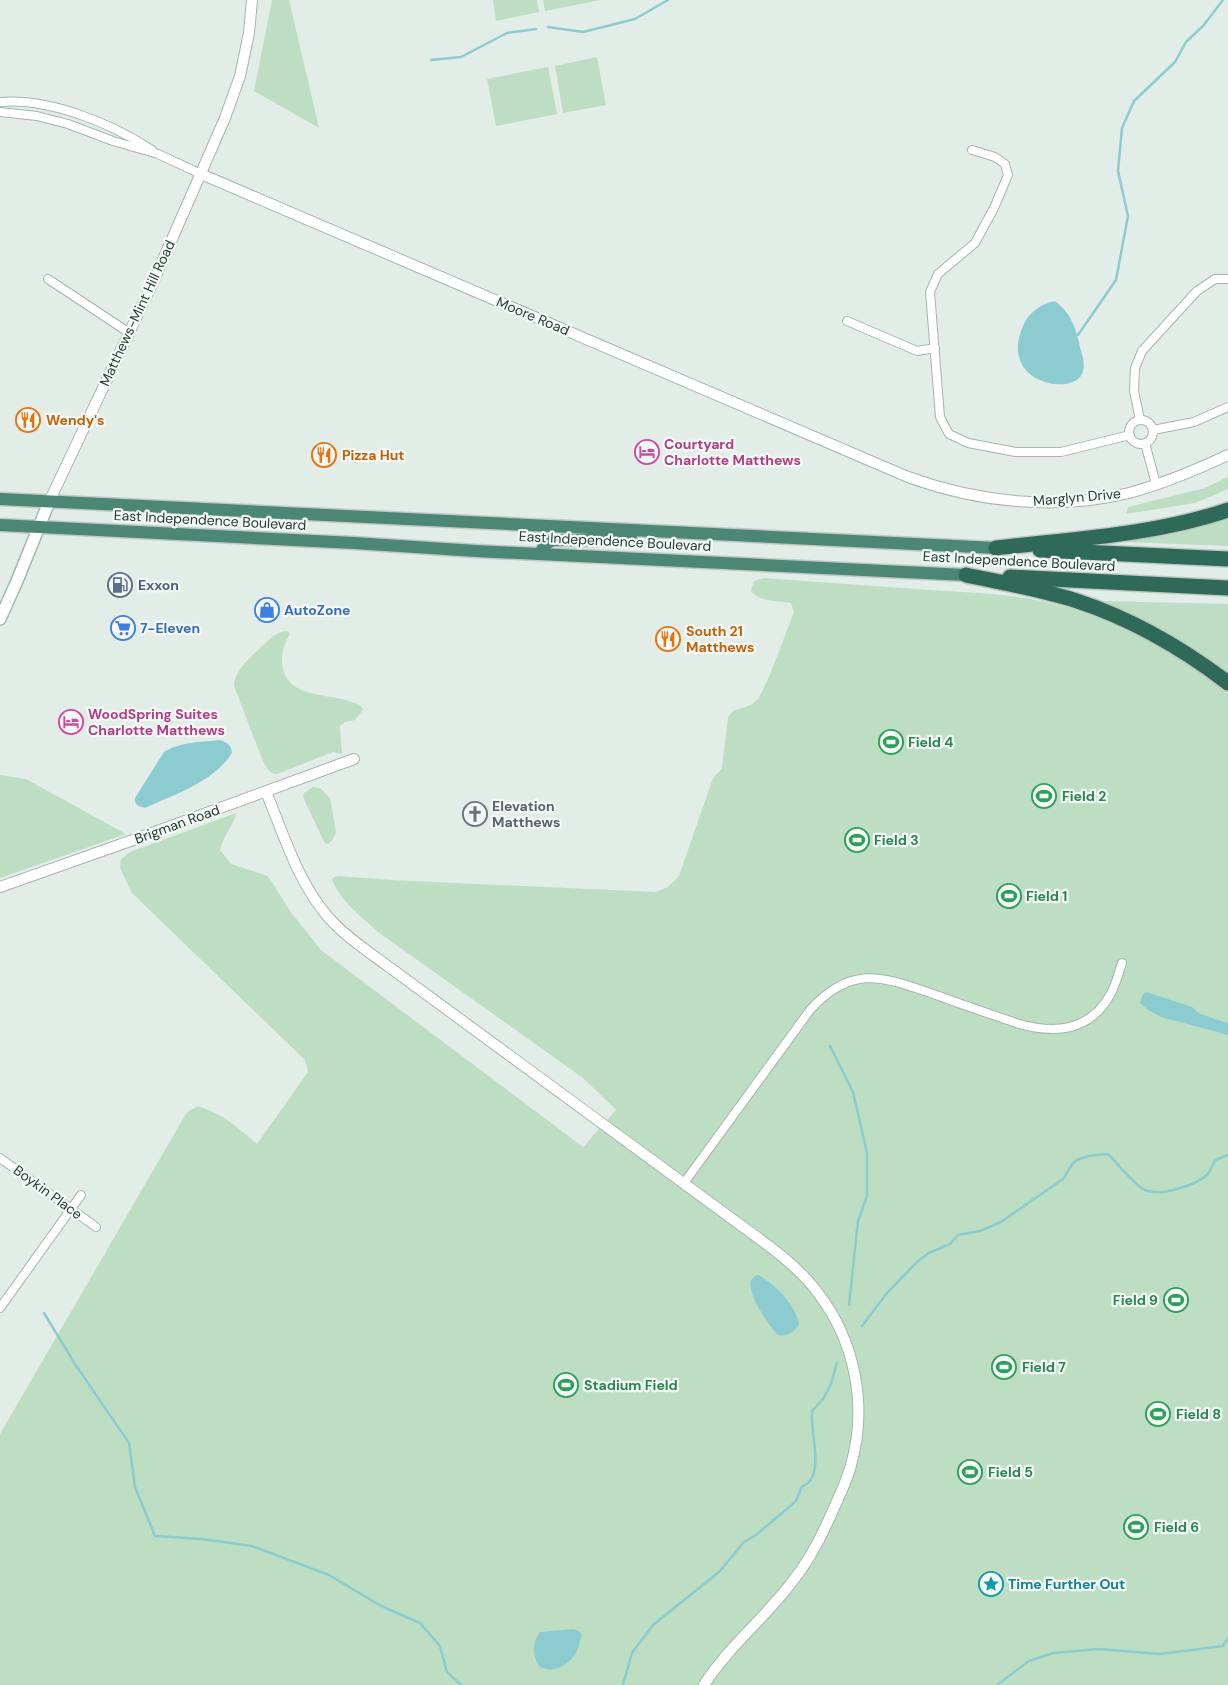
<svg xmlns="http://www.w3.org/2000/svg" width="1228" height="1685" viewBox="0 0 1228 1685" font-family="'DM Sans',sans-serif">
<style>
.green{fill:#bddec3}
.water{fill:#8cccd1}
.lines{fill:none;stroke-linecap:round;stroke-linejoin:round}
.stream{stroke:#8cccd1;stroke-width:2.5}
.minor-casing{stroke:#a6b5af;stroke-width:10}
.tertiary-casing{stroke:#a6b5af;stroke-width:12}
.secondary-casing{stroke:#a2b9af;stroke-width:14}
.trunk-casing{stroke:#c1c9c6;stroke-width:15}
.motorway-casing{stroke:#c1c9c6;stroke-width:18}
.minor{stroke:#fff;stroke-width:8}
.tertiary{stroke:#fff;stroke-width:10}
.secondary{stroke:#fff;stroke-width:11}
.trunk{stroke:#4c8674;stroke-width:12}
.motorway{stroke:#2f6a59;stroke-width:15}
.labels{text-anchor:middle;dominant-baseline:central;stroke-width:4.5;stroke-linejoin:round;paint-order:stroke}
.street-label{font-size:14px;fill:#233e35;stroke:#f4f9f6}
.food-label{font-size:14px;font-weight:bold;fill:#c56008;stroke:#f4f9f6;text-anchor:start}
.hotel-label{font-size:14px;font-weight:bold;fill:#b23c85;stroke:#f4f9f6;text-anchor:start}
.service-label{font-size:14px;font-weight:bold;fill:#4e5e75;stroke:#f4f9f6;text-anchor:start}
.shop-label{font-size:14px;font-weight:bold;fill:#366cbe;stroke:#f4f9f6;text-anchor:start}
.leisure-label{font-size:14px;font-weight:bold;fill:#27864d;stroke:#f4f9f6;text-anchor:start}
.worship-label{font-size:14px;font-weight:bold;fill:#5b616d;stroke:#f4f9f6;text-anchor:start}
.culture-label{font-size:14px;font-weight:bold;fill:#0d838f;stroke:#f4f9f6;text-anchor:start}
</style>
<rect width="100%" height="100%" fill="#e3ede8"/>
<g class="green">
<path d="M272,0H289L319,128L254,91Z"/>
<path d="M493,0H537L539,12L496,21Z"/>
<path d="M543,0H601L545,11Z"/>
<path d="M597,57L606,105L563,113L555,66Z"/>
<path d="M548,67L557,114L496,126L487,79Z"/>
<path d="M1228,477V489L1195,503L1126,514L1128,507L1205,488Z"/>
<path d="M1228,519V546L1126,542Z"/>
<path d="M764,578C819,582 874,586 930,590C977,593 1026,594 1072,609C1129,627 1181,657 1228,693V1685H0V1434L187,1112L198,1106C223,1114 237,1127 257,1144L308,1072L305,1060L132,893L120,868L121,859L130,852L236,813C235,824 223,835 220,850L231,864L268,876L290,911L321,950L583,1147L616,1110L583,1078L378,932C361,916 341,902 332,880L334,877L339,876L391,880L656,892L668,887L679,876L713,778L722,768L728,717L733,711L751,705L759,698L771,672L794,612L791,603C779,601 759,602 751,591L754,581Z"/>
<path d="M1104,601L1228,604V675L1102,603Z"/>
<path d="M286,631L290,633C287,640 283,647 282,655C279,694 314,693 341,699C348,700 354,703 360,705L363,710L355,720L345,722L340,726L342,754L333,752L277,774L271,773L264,764L234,686C234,668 260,649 272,637L278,633Z"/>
<path d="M0,775L26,779L126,834L0,878Z"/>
<path d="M313,787L320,788L330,798L336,832L332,841L327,844L324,842L303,797L304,793Z"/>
</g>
<g class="water">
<path d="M1055,301C1071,313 1076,328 1080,347C1082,355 1086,365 1082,374C1072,396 998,384 1023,326C1029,312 1041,304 1055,301Z"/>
<path d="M220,740C228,743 231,745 232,753C214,782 175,794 145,808L138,806L135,802V798L164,752C179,742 202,742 220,740Z"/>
<path d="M1146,992L1192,1007L1200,1014L1228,1023V1035L1161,1017L1148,1010L1140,1003L1143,994Z"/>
<path d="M758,1275C774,1283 797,1306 799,1325C794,1332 786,1337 778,1335C769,1327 736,1279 758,1275Z"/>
<path d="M574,1629L579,1631L582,1635C580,1641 579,1646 577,1651C570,1665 552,1675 539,1666C532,1654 532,1643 540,1632Z"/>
</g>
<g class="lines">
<g class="stream">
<path d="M548,27L583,32L635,19L668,0"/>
<path d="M431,60L461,57L507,33L536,29"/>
<path d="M1078,335L1116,280L1128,216L1118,171L1122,128L1134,101L1175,62L1186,42L1203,26L1223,0"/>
<path d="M830,1046L853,1092L867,1153V1196L858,1221L849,1305"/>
<path d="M44,1313L75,1364L129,1443L135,1487L155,1536L202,1539L252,1546L329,1575L381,1606L420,1623L440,1646L447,1672L461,1685"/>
<path d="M862,1326L887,1293L918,1261L929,1253L950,1244L958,1235L980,1231L1001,1222L1063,1179L1073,1163L1077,1160L1088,1156L1108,1154C1119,1165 1132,1183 1145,1190C1160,1197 1197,1185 1208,1174C1211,1170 1213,1164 1215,1160L1228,1155"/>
<path d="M623,1685L632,1653L653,1625L719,1572L744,1542L756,1535L795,1502C798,1498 799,1494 801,1488C803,1485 808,1484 810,1481C822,1465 810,1430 812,1411L823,1399L831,1384L837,1363"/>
<path d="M997,1685L1029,1661L1053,1653L1099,1649L1160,1654L1223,1646L1228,1638"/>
</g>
<defs>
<g id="minor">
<path d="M0,102C49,98 111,123 152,150"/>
<path d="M0,112L37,116L68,124L113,141L158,154L201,174"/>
<path d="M972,150L995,157L1005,164L1008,175L994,208L975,243L938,274L930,292L940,417L949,434L968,443L1016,452H1061L1130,435"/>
<path d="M48,279L128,332"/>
<path d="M847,321L917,351L935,348"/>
<path d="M1140,420L1134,391L1135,368L1142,351L1197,291L1215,279H1228"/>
<circle cx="1141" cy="432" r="12"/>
<path d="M1153,430L1194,422L1228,407"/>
<path d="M1145,443L1156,484"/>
<path d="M0,1158L96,1227"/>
<path d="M684,1183L810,1010C854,962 885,978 939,996C966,1006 993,1015 1019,1024C1055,1034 1090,1031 1110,995C1116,985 1118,974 1122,963"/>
<path d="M0,1308L81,1195"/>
</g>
<g id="tertiary">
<path d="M201,174L908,477C977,502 1056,511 1129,493C1163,484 1196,470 1228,455"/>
<path d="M49,502L155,278L225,118L240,76L249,33L252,0"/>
<path d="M266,792C284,835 298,883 329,918C345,936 366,950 385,964L769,1246C787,1260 804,1274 818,1293C855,1341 868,1406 851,1465C847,1480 840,1495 833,1510C822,1536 810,1560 792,1582C765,1618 728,1647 704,1685"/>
<path d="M0,887L133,840L354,759"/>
</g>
<path id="secondary" d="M0,619L17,581L49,502"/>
<g id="trunk">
<path d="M0,499L996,548"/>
<path d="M0,525L354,543L476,551L966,575"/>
<path d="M540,554L544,546L552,540H596L631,536"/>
</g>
<g id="motorway">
<path d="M996,548C1073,539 1154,535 1228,510"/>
<path d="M1040,550L1228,559"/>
<path d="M966,575C1003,583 1041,589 1077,601C1132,619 1182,648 1228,683"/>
<path d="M1010,577L1228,588"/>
</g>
</defs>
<use href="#minor" class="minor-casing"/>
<use href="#tertiary" class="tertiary-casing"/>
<use href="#secondary" class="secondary-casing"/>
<use href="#trunk" class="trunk-casing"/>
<use href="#motorway" class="motorway-casing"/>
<use href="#minor" class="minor"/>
<use href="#tertiary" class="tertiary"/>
<use href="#secondary" class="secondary"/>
<use href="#trunk" class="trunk"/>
<use href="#motorway" class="motorway"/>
</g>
<defs>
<symbol id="restaurant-ring" viewBox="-11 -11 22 22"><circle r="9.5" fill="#f4f9f6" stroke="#e8710a" stroke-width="1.5"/><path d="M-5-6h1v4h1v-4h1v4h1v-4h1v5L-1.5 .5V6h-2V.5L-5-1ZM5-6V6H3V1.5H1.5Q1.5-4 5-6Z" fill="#e8710a"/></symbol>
<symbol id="hotel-ring" viewBox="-11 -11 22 22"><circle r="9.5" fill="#f4f9f6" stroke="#d1479c" stroke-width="1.5"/><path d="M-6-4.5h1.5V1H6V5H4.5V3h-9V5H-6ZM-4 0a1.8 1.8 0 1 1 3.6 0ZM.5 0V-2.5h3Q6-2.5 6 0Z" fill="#d1479c"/></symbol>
<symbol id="fuel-ring" viewBox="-11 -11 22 22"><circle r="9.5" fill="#f4f9f6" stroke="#5c6f8a" stroke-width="1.5"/><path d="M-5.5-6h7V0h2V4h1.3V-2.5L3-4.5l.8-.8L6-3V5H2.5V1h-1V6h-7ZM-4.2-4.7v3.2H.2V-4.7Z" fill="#5c6f8a"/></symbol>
<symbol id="shop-ring" viewBox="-11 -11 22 22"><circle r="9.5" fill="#f4f9f6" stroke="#3f7fe0" stroke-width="1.5"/><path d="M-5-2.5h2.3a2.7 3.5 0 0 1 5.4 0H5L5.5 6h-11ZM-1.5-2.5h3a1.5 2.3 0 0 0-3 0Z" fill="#3f7fe0"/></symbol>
<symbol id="supermarket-ring" viewBox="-11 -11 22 22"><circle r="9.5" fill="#f4f9f6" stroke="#3f7fe0" stroke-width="1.5"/><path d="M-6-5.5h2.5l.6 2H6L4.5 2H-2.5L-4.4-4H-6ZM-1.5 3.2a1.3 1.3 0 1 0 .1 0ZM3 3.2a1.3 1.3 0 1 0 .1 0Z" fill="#3f7fe0"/></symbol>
<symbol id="stadium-ring" viewBox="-11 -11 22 22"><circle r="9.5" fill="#f4f9f6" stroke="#2e9e5b" stroke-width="1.5"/><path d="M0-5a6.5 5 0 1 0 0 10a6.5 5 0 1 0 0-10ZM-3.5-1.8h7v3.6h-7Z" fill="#2e9e5b"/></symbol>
<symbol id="church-ring" viewBox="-11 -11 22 22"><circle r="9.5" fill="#f4f9f6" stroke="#6b7280" stroke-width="1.5"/><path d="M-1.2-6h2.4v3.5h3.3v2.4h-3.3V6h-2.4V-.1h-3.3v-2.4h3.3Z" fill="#6b7280"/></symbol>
<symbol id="sight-ring" viewBox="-11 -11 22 22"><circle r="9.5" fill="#f4f9f6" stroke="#0f9aa8" stroke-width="1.5"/><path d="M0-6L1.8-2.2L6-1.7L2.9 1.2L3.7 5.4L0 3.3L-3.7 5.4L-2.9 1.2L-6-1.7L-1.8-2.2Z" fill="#0f9aa8"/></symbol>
</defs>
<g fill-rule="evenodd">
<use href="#restaurant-ring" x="14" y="406" width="28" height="28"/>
<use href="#hotel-ring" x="633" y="438" width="28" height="28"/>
<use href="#restaurant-ring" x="310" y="441" width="28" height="28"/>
<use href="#fuel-ring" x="106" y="571" width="28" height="28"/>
<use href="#shop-ring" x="253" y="596" width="28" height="28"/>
<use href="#supermarket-ring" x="109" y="614" width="28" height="28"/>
<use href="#restaurant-ring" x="654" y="625" width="28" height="28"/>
<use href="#hotel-ring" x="57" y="708" width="28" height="28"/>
<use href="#stadium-ring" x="877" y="728" width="28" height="28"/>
<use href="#stadium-ring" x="1030" y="782" width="28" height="28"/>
<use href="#church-ring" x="461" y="800" width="28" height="28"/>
<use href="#stadium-ring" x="843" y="826" width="28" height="28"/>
<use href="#stadium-ring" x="995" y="882" width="28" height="28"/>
<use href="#stadium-ring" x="1162" y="1286" width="28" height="28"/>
<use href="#stadium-ring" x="990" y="1353" width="28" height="28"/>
<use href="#stadium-ring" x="552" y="1371" width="28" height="28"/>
<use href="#stadium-ring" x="1144" y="1400" width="28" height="28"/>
<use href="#stadium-ring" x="956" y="1458" width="28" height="28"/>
<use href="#stadium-ring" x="1122" y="1513" width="28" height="28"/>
<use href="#sight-ring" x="977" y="1570" width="28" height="28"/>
</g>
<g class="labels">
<g class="street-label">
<text transform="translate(137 313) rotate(-65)">Matthews-Mint Hill Road</text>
<text transform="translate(533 316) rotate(23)">Moore Road</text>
<text transform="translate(1077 497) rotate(-5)">Marglyn Drive</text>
<text transform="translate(210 520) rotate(3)">East Independence Boulevard</text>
<text transform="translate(615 541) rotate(3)">East Independence Boulevard</text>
<text transform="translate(1019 561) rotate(3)">East Independence Boulevard</text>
<text transform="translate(177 824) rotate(-20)">Brigman Road</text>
<text transform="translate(48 1192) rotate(36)">Boykin Place</text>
</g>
<g class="food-label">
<text x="46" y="420">Wendy's</text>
<text x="342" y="455">Pizza Hut</text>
<text x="686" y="631">South 21<tspan x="686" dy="16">Matthews</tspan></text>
</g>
<g class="hotel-label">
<text x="664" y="444">Courtyard<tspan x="664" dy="16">Charlotte Matthews</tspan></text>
<text x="88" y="714">WoodSpring Suites<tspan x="88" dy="16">Charlotte Matthews</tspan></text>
</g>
<g class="service-label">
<text x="138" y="585">Exxon</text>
</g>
<g class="shop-label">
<text x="284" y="610">AutoZone</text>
<text x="140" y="628">7-Eleven</text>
</g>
<g class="leisure-label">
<text x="908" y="742">Field 4</text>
<text x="1062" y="796">Field 2</text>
<text x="874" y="840">Field 3</text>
<text x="1026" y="896">Field 1</text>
<text x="1158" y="1300" text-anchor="end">Field 9</text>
<text x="1022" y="1367">Field 7</text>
<text x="584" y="1385">Stadium Field</text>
<text x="1176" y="1414">Field 8</text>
<text x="988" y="1472">Field 5</text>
<text x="1154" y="1527">Field 6</text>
</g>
<g class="worship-label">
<text x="492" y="806">Elevation<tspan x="492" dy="16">Matthews</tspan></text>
</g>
<g class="culture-label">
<text x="1008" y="1584">Time Further Out</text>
</g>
</g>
</svg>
